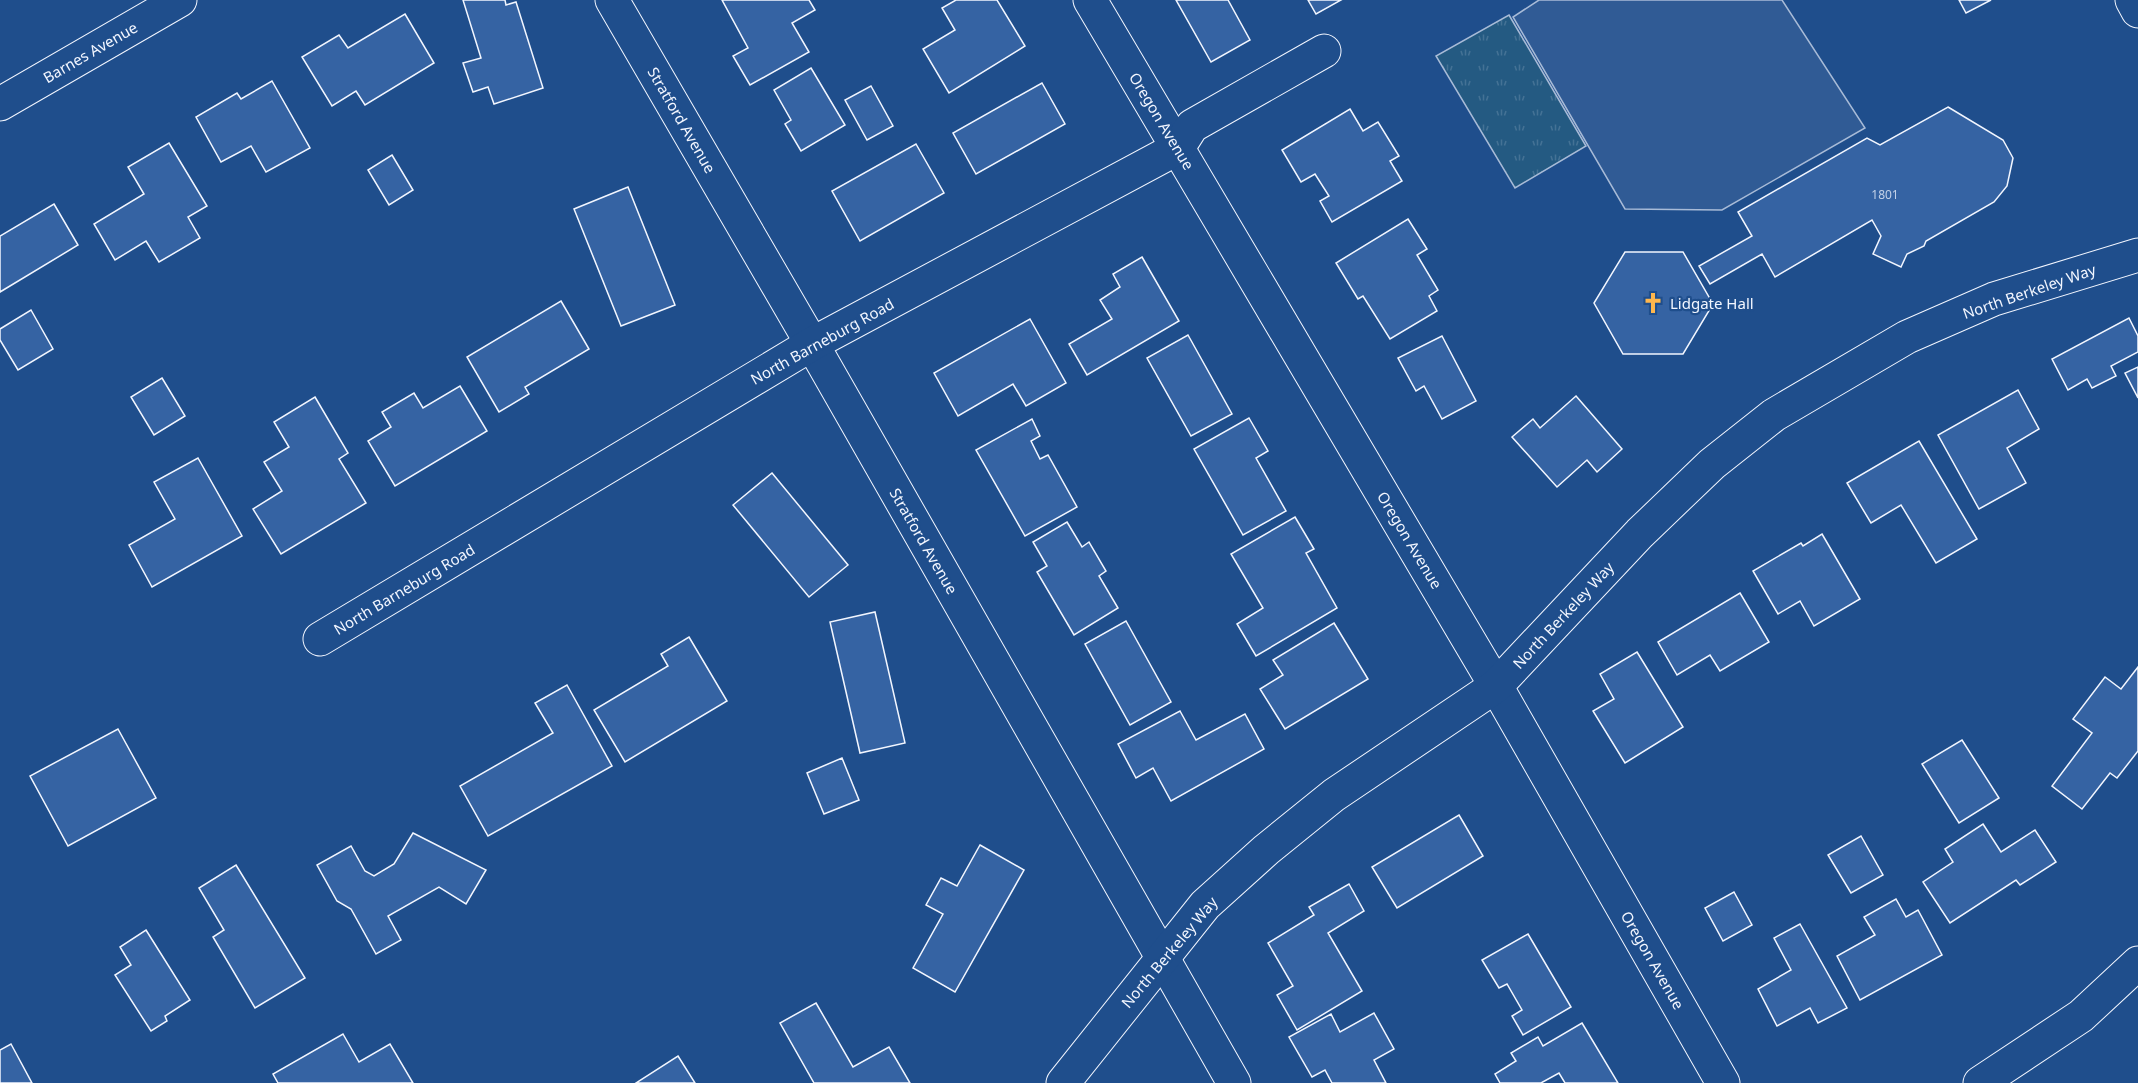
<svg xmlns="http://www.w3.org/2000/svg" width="2138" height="1083" viewBox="0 0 2138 1083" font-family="'Noto Sans',sans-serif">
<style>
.park{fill:url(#park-tufts);stroke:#a8bbd7;stroke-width:1.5}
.parking{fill:#305b95;stroke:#a8bbd7;stroke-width:1.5}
.building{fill:#3563a3;stroke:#f2f6ff;stroke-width:1.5}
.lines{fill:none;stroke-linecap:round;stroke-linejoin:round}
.minor-casing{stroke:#f2f6ff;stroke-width:35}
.minor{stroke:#1f4e8c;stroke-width:33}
.labels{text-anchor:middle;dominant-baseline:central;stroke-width:4.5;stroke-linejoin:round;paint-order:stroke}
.number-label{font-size:12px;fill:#c3d1e8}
.street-label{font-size:15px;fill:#f2f6ff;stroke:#1f4e8c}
.poi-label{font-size:15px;fill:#f2f6ff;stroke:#1f4e8c;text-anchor:start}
</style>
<defs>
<pattern id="park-tufts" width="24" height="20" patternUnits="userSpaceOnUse" patternTransform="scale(1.5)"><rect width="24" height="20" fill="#245a82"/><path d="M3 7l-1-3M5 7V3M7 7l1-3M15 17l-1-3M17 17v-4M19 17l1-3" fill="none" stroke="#447295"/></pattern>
</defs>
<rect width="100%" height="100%" fill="#1f4e8c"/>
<path class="park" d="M1509,15L1586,146L1515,188L1436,56Z"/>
<path class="parking" d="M1539,0H1782L1865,128L1722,210L1625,209L1513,17Z"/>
<g class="building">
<path d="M463,0H505L506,5L516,2L543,88L494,104L488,87L473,92L463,63L481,58Z"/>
<path d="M722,0H809L815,10L792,23L809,52L750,85L733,56L748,48Z"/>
<path d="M956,0H997L1025,46L949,93L923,49L955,30L942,8Z"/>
<path d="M1176,0H1228L1250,40L1211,62Z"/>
<path d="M1308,0H1341L1316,14Z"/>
<path d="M1959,0H1991L1966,13Z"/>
<path d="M405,14L434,63L365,105L356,91L332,106L302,57L339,35L348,48Z"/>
<path d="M811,68L845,125L801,151L785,124L791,120L774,90Z"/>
<path d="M272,81L310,148L266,172L251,146L221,162L196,117L237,93L241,99Z"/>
<path d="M1042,83L1065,124L976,174L953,133Z"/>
<path d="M871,86L893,126L867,140L845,100Z"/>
<path d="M1948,107L2003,140L2013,158L2007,186L1994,202L1926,241L1924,246L1907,254L1901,267L1873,254L1881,236L1872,220L1775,277L1762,254L1710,284L1699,266L1752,236L1738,212L1867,138L1880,145Z"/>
<path d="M1350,109L1363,131L1378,122L1399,156L1390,161L1402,181L1332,222L1320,201L1329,196L1315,174L1301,182L1282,150Z"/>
<path d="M169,143L207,206L188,217L200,238L159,262L146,241L115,260L94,224L144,194L128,167Z"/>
<path d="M916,144L944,193L860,241L832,191Z"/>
<path d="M392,155L413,190L389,205L368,170Z"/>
<path d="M628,187L675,305L621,326L574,209Z"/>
<path d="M54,204L78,245L0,292V236Z"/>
<path d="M1408,219L1427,249L1417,255L1438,290L1429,296L1437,311L1390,339L1363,296L1358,299L1336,263Z"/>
<path d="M1625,252H1683L1713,304L1683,354H1623L1594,303Z"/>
<path d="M1142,257L1179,321L1087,375L1069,344L1112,319L1100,300L1120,287L1113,274Z"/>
<path d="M561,301L589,349L525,387L529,394L499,412L467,357Z"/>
<path d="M31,310L53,349L18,370L0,340V329Z"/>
<path d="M2129,318L2138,336V352L2111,366L2116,376L2092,388L2087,379L2068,390L2052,359Z"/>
<path d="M1030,319L1066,383L1026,406L1013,384L958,416L934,373Z"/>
<path d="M1188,335L1232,414L1191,436L1147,358Z"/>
<path d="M1442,336L1476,401L1442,419L1424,386L1416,391L1398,358Z"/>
<path d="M2138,367V398L2125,373Z"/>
<path d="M162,378L185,416L154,435L131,397Z"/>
<path d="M460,386L487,431L395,486L368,441L391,427L382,412L414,393L423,408Z"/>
<path d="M2018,390L2039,429L2007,448L2026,483L1979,509L1938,435Z"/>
<path d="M1576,396L1622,449L1597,472L1587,460L1557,487L1512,437L1533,419L1540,428Z"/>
<path d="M315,397L348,453L339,459L366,503L281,554L253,509L282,491L264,462L289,447L274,422Z"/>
<path d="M1249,418L1268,451L1256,458L1286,511L1243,535L1194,449Z"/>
<path d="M1032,419L1040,436L1031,441L1040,459L1048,455L1077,507L1025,536L976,450Z"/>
<path d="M1919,441L1977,539L1936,563L1901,505L1871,523L1847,483Z"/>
<path d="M198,458L242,536L152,587L129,545L175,519L154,482Z"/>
<path d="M772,473L848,565L809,597L733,505Z"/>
<path d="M1295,517L1314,549L1306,553L1337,608L1256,656L1237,624L1263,608L1231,554Z"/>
<path d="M1067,522L1082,547L1089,542L1106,571L1099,576L1118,608L1074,635L1037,572L1047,566L1033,542Z"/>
<path d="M1822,534L1860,599L1814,626L1800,601L1778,614L1753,571L1801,543L1803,546Z"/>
<path d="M1740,593L1769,642L1720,671L1710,655L1677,675L1658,642Z"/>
<path d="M875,612L905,743L860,753L830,622Z"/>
<path d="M1126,621L1171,702L1130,725L1085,644Z"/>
<path d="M1334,623L1368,679L1285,729L1260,689L1283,675L1273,660Z"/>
<path d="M689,637L727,701L625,762L594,710L668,666L661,654Z"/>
<path d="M1637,652L1683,727L1625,763L1593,711L1614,699L1600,674Z"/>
<path d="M2138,667V751L2117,778L2110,773L2082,809L2052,786L2092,733L2073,719L2105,677L2121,689Z"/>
<path d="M567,685L612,766L488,836L460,786L553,733L535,703Z"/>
<path d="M1180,711L1196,740L1245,714L1264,749L1171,801L1153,768L1136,778L1118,744Z"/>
<path d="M118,729L156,798L68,846L30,776Z"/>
<path d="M1962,740L1999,798L1959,823L1922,764Z"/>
<path d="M842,758L859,800L824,814L807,773Z"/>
<path d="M1459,815L1483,856L1397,908L1372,867Z"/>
<path d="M1983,824L2001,852L2035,830L2056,862L2020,885L2016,880L1950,923L1923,882L1953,862L1945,849Z"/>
<path d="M413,833L486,870L466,904L439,887L388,916L401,940L376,954L351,909L337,901L317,865L351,846L365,871L374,876L394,864Z"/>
<path d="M1861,836L1883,875L1851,893L1828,855Z"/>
<path d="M980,845L1024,870L955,992L913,968L943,914L926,905L941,878L957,886Z"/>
<path d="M236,865L305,978L255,1008L213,937L224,930L199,888Z"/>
<path d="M1349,884L1364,911L1328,933L1362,991L1297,1030L1277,995L1293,986L1268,943L1314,915L1309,907Z"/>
<path d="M1734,892L1752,925L1723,941L1705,908Z"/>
<path d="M1896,899L1906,917L1918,910L1942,955L1860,1000L1837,956L1875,935L1864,917Z"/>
<path d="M1800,924L1847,1008L1818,1023L1810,1008L1777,1026L1758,989L1791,970L1774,938Z"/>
<path d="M146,930L190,1000L165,1016L167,1021L151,1031L115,975L131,965L120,947Z"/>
<path d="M1528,934L1571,1007L1523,1035L1512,1016L1522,1010L1507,984L1499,988L1482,960Z"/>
<path d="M816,1003L853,1067L889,1047L910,1083H814L780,1023Z"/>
<path d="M1374,1013L1394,1049L1374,1060L1386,1083H1332L1325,1070L1312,1077L1289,1037L1331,1014L1340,1032Z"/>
<path d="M1582,1023L1618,1083H1565L1559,1073L1541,1083H1500L1495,1074L1516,1061L1511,1053L1538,1037L1543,1046Z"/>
<path d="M343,1034L359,1062L390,1044L413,1083H278L273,1074Z"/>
<path d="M11,1044L32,1083H0V1050Z"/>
<path d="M678,1056L695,1083H636Z"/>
</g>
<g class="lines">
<defs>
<g id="minor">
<path d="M612,0L812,344L1234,1083"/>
<path d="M1090,0L1496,686L1723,1083"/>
<path d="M2132,0L2138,11"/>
<path d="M0,104L180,0"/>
<path d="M320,639L812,344L1178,148L1192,126L1324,51"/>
<path d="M1063,1083L1205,905L1266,850L1334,795L1496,686L1640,533L1712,464L1774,415L1907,337L1994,299L2138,255"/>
<path d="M1980,1083L2081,1016L2138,963"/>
</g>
</defs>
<use href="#minor" class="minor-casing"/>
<use href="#minor" class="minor"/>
</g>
<defs>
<symbol id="church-bare" viewBox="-9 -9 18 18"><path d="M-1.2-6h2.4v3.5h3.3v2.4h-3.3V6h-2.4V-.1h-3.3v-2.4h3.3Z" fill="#ffb74d" stroke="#1f4e8c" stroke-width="2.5" paint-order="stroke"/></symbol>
</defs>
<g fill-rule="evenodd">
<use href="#church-bare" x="1638" y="288" width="30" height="30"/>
</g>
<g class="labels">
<g class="number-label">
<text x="1885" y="194">1801</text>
</g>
<g class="street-label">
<text transform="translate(90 52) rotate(-30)">Barnes Avenue</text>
<text transform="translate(682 120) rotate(60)">Stratford Avenue</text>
<text transform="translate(1162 121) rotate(59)">Oregon Avenue</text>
<text transform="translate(2029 291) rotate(-19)">North Berkeley Way</text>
<text transform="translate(822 341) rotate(-29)">North Barneburg Road</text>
<text transform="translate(1410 540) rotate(59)">Oregon Avenue</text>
<text transform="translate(924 541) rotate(60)">Stratford Avenue</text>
<text transform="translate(404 589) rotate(-31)">North Barneburg Road</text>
<text transform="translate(1563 615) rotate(-47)">North Berkeley Way</text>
<text transform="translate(1169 952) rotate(-50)">North Berkeley Way</text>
<text transform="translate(1653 960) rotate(60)">Oregon Avenue</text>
</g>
<g class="poi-label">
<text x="1670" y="303">Lidgate Hall</text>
</g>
</g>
</svg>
